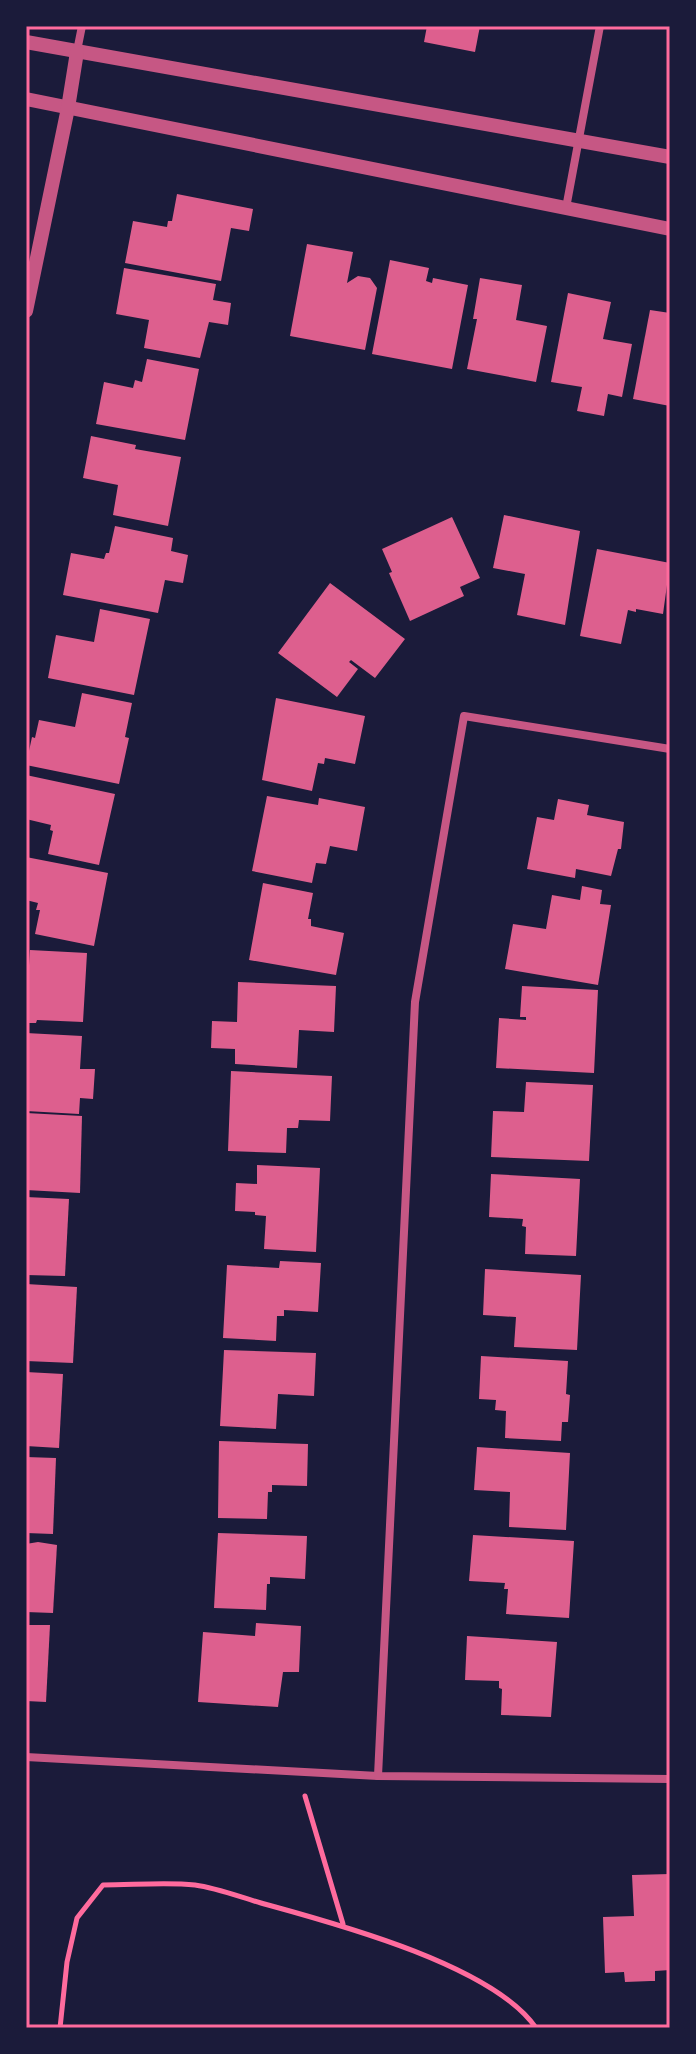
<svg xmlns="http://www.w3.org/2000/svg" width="696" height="2054" viewBox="0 0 696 2054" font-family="'Sofia Sans Condensed',sans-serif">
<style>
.building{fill:#dd5f8e}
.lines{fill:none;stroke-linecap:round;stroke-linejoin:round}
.path{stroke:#ff6b9d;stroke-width:5}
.minor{stroke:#c65784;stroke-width:8}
.tertiary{stroke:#c65784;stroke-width:14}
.neatline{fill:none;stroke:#ff6b9d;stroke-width:3}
</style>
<rect width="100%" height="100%" fill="#1b1b3a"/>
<g class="building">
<path d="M427,26H480L475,52L424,42Z"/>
<path d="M177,194L253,209L249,231L231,228L221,281L125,263L133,221L167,227L168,221H172Z"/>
<path d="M307,244L353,252L347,283L358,276L370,278L377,288L365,350L290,336Z"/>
<path d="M390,260L429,268L426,281L432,283L433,278L468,285L452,369L372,354Z"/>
<path d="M124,268L216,284L213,300L231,303L228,325L209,322L200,358L144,348L149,320L116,314Z"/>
<path d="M480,278L522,285L516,320L547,326L536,382L467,369L477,319H473Z"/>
<path d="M568,293L611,302L603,339L632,344L622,397L608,394L604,416L577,411L582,387L551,382Z"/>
<path d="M650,310L670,313V406L633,399Z"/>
<path d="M147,359L199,369L185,440L96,424L104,382L133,388L135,380L142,382Z"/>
<path d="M91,436L136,445L135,449L181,457L168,526L113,515L118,485L83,478Z"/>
<path d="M504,515L580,531L565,625L517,615L525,574L493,568Z"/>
<path d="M452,517L480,578L460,587L464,596L410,621L389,573L392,572L382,549Z"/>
<path d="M115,526L173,538L171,551L188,555L183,583L165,580L158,613L63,595L71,553L104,559L106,553H109Z"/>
<path d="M597,549L670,563L663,614L636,609V612L628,610L621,644L580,636Z"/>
<path d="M330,583L405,639L375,678L351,660L349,662L358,669L337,697L278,653Z"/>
<path d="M100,609L150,619L134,695L48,678L56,635L94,642Z"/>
<path d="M82,693L132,703L125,737L129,738L119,784L26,765L32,737L35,738L39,720L75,727Z"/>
<path d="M276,698L365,716L355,764L325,758L324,764L318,763L312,791L262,780Z"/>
<path d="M26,775L115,794L99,865L48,854L53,831L50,830L51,825L26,819Z"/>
<path d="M267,796L318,805L319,798L365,807L357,851L330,846L326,864L316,863L312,883L252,871Z"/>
<path d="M558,799L589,805L587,815L624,822L621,849H618L611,876L576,869L575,878L527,869L537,817L554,820Z"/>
<path d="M26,857L108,873L94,946L35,934L40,910H36L38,903L26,900Z"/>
<path d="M263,883L313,893L308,919H311V926L344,933L336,975L249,960Z"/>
<path d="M582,886L602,890L600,904L611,905L598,985L505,969L513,924L546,929L552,895L580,900Z"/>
<path d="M30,950L87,953L83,1022L37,1020L36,1023H26V980L28,981Z"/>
<path d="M238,982L336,986L334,1032L299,1030L297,1068L235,1064V1049L211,1048L212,1021L237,1022Z"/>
<path d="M522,986L598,990L594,1073L496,1068L499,1018L526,1020V1017H520Z"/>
<path d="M26,1033L82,1036L80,1069H95L93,1099L80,1098L79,1114L26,1111Z"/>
<path d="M231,1071L332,1076L330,1121L299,1120L298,1128H287L286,1153L228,1151Z"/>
<path d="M526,1082L593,1085L589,1161L491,1157L493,1111L524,1112Z"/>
<path d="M26,1113L82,1116L80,1193L26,1190Z"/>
<path d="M257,1165L320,1168L316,1252L264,1249L266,1216L255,1215V1212L235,1211L236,1183L257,1184Z"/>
<path d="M491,1174L580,1179L576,1256L525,1254L526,1227L522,1226L523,1219L489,1217Z"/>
<path d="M26,1197L69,1199L65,1276L26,1275Z"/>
<path d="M280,1261L321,1263L318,1312L284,1310V1316H277L276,1341L223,1338L227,1265L279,1268Z"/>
<path d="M485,1269L581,1275L577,1350L514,1347L516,1317L483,1315Z"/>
<path d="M26,1284L77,1287L73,1363L26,1361Z"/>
<path d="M224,1350L316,1353L314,1396L278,1394L276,1429L220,1426Z"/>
<path d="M481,1356L568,1361L566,1394L570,1395L568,1422H562L561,1441L505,1438L506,1411L495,1410L496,1400L479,1399Z"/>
<path d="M26,1372L63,1374L59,1448L26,1446Z"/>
<path d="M219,1441L308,1444L307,1486L272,1485V1492H268L267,1519L218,1518Z"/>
<path d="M477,1447L570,1453L566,1530L509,1527L510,1492L474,1490Z"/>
<path d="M26,1457L56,1458L53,1534L26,1533Z"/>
<path d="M218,1533L307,1536L305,1579L270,1577V1584H267L266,1610L214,1608Z"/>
<path d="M473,1535L574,1541L569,1618L506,1614L508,1589H504L505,1583L469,1581Z"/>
<path d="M38,1542L57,1545L53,1613L26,1612V1544Z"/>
<path d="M256,1623L301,1626L299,1672H283L278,1707L198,1702L203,1632L255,1636Z"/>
<path d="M26,1625H50L46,1702L26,1701Z"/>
<path d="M467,1636L557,1642L551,1717L501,1715L502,1689L499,1688V1681L465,1680Z"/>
<path d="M670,1874V1970L655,1971V1981H651L625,1982L624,1972L605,1973L603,1917L634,1916L632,1875Z"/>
</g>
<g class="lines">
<g class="path">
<path d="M305,1796L343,1924"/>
<path d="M60,2028L67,1962L77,1918L103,1885C133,1885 166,1882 195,1885C217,1888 240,1897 261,1903C334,1923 493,1965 536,2028"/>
</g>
<g class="minor">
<path d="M77,51L82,26"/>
<path d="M566,208L600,26"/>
<path d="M26,1757L378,1776L670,1779"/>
<path d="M378,1776L415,1002L464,716L670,749"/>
</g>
<g class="tertiary">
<path d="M26,42L670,157"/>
<path d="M26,99L670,229"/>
<path d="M26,311L68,108L77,52"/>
</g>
</g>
<rect width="696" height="2054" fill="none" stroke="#1b1b3a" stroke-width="56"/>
<rect x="28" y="28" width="640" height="1998" class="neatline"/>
</svg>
